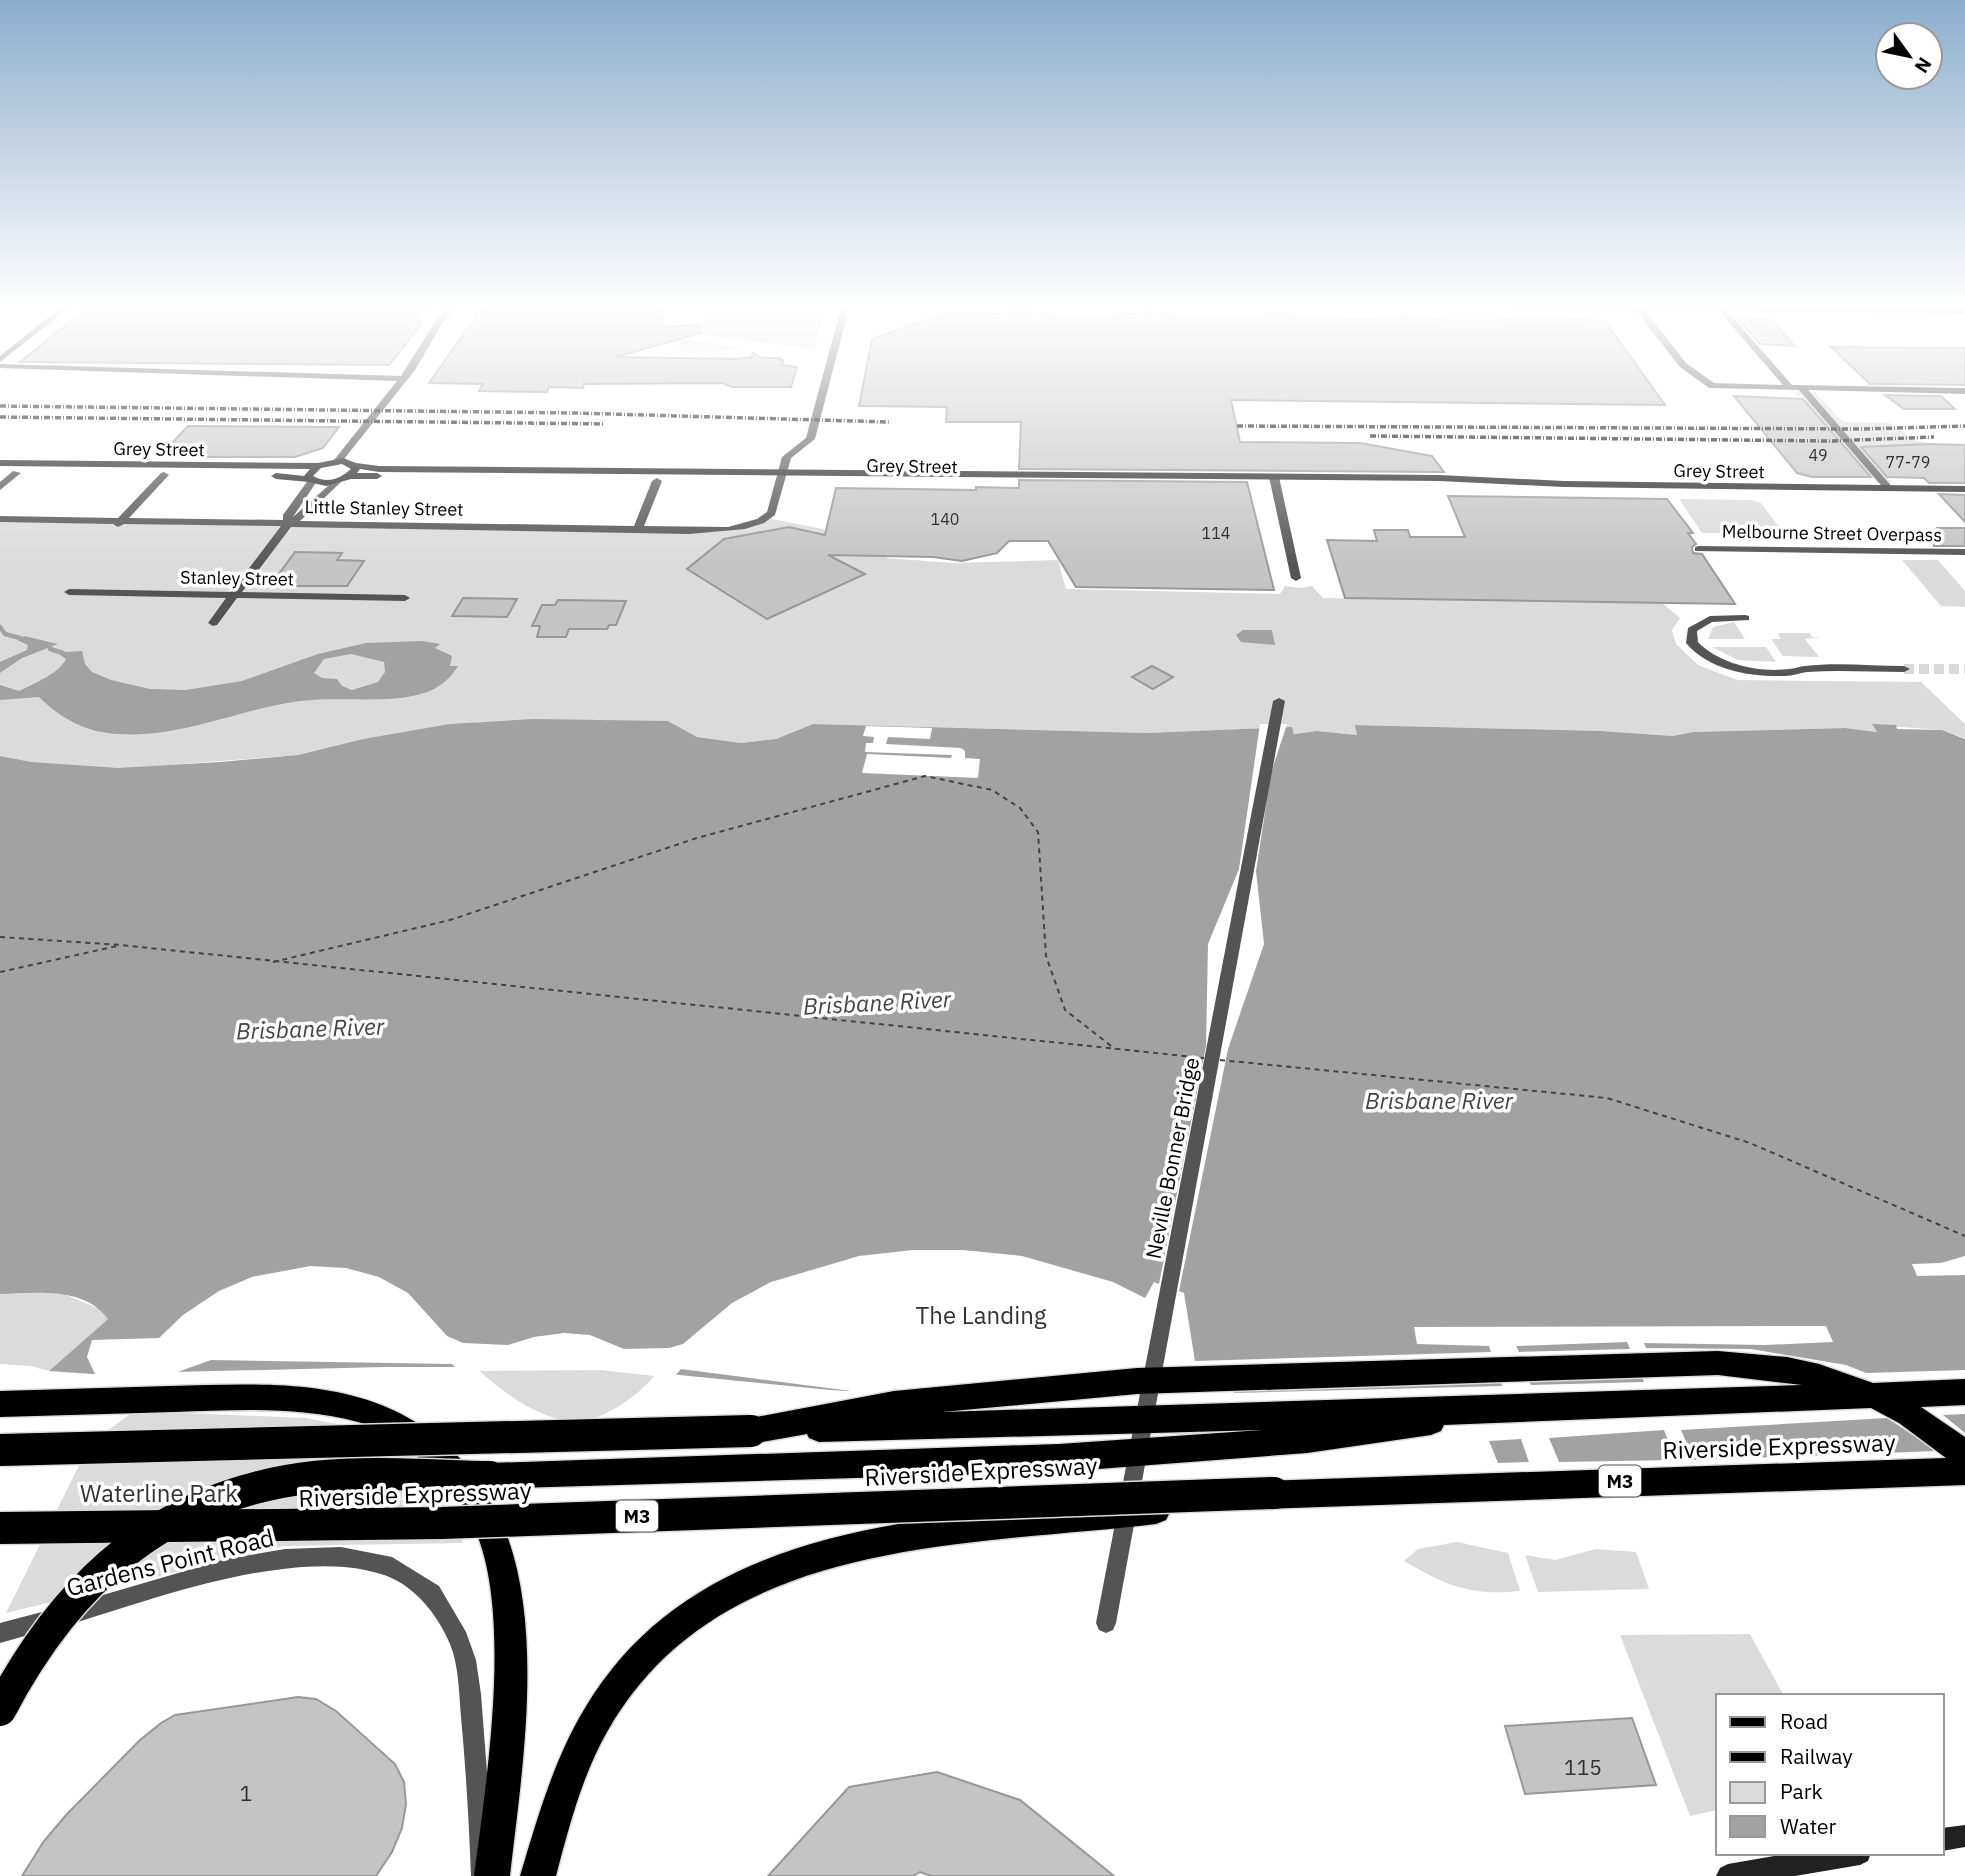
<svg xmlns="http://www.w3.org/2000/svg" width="1965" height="1876" viewBox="0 0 1965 1876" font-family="'IBM Plex Sans',sans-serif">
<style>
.green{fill:#dbdbdb}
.water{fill:#a2a2a2;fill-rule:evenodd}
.pier{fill:#fff;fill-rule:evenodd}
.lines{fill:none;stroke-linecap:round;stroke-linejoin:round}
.stream{stroke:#a2a2a2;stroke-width:4.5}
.ferry{stroke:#434343;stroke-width:2;stroke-dasharray:5 4.5;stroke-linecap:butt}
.building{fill:#c4c4c4;stroke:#989898;stroke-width:2}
.street-tunnel{stroke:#d9d9d9;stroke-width:10;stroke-dasharray:10 5;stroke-linecap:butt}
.primary-casing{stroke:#dbdbdb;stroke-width:3}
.highway-casing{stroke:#dbdbdb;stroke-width:3}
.street{fill:#545454;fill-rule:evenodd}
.secondary{fill:#212121;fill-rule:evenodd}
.primary{fill:#000;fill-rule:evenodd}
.highway{fill:#000;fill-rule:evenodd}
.rail{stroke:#000;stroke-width:3.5;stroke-dasharray:6 2 1 2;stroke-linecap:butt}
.highway-bridge-casing{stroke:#dbdbdb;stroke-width:35;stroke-linecap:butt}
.highway-bridge{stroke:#000;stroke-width:32}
.labels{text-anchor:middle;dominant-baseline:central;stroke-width:7;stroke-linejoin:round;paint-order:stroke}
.far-number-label{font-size:16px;fill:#313131}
.far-street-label{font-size:18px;fill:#000;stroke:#fff}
.shield{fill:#fff;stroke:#4c4c4c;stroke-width:2}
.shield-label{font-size:19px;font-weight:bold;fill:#000}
.street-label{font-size:21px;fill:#000;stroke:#fff}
.near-number-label{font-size:21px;fill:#313131}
.water-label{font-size:23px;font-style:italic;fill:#434343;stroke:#fff}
.near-park-label{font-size:24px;fill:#323232;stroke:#fff}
.near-street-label{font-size:24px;fill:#000;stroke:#fff}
</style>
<rect width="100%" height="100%" fill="#fff"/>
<g class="green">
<path d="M719,304H776L825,310L814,349L695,334Z"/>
<path d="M681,339L736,347L750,346L712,352H679Z"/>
<path d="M1792,391L1815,392L1843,422L1889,423L1916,441L1925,442L1928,445L1860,447L1892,483H1878L1848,449L1776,448L1755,422L1823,423L1804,399Z"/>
<path d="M1679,499L1752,500L1761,503L1784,534L1702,533Z"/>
<path d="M767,518L853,535L887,558L954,563L1058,560L1066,589L1280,594L1285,586L1301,588L1312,586L1323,598L1662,603L1680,618L1672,630L1676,644L1698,665L1737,680L1921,682L1965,724V738L1942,730L1873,725L1877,732L1845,728L1693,732L1673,736L1601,731L1356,725L1358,735L1317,731L1294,734L1292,727L1146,733L813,724L776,739L741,743L697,737L668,721L478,722L363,739L298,755L118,769L32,762L0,756V519L732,529Z"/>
<path d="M1902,560H1938L1965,591V607L1941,606Z"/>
<path d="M1734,622L1745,639H1708L1713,627Z"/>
<path d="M1778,633H1810L1812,637H1821L1805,639L1819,657L1783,656L1771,639H1781Z"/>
<path d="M1712,647H1766L1776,662L1738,660Z"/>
<path d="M59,1292L102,1310L108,1319L49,1371L31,1366L0,1364V1294Z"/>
<path d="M465,1357L659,1370C648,1385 635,1396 619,1406C607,1413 593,1421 580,1421C538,1423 493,1385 465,1357Z"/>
<path d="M135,1411L306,1418L378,1432L415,1457L450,1502L463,1543L285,1546L6,1613L90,1443Z"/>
<path d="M1457,1542L1508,1553L1520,1591C1471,1596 1446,1586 1404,1561L1418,1549Z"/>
<path d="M1596,1549L1636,1552L1649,1589L1538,1592L1525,1555L1555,1560Z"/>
<path d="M1750,1634L1784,1696H1718V1810L1690,1816L1620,1635Z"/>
</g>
<g class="water">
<path d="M1243,630H1272L1275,645L1241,642L1236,635Z"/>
<path d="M24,636L58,644L22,658L0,673V662L27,650L28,645L17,640Z"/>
<path d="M422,641L440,644L435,648L452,656L450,666H458C450,680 436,690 421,694C385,704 340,696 300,701C239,709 183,738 119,734C88,733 61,719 39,697L0,700V685L19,691C33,684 60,673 66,659L60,655L66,652L82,651L85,664L92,672L111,680L150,689L186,690L242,681L318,654L366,643ZM351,654L384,662L385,672L378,682L352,690L342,686L337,679L322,678L314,673L324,659Z"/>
<path d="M533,719L668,721L697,737L741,743L776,739L813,724L1146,733L1292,727L1294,734L1317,731L1357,735L1355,725L1601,731L1673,736L1693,732L1845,728L1877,732L1872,724L1896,725L1897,729L1942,730L1965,739V1463L1363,1473L1001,1400L830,1390L600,1367H384L93,1374L49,1371L108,1319C84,1286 36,1293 0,1294V756L32,762L118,768L220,762L298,755L363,739L450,724Z"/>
</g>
<g class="pier">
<path d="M1260,724H1287L1271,773L1256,871L1264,944L1228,1049L1179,1291L1184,1293L1195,1361L1491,1352L1489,1346L1417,1344L1414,1327L1826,1326L1833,1342L1765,1345L1644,1343L1646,1348L1751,1349L1846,1365L1866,1373L1965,1370V1414L1943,1415L1965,1433V1467L1651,1476L1363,1477L1142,1437L1001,1403L834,1393L851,1391L681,1369L673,1378L600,1370L459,1371L452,1364L211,1360L172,1374L96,1376L87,1357L92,1340L159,1338L183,1315L219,1291L252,1277L310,1266L346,1268L379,1277L408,1293L447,1336L463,1343L508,1345L534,1337L564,1333L590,1335L624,1349L669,1348L683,1344L732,1303L771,1282L859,1256L913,1250H963L1022,1256L1113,1282L1145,1298L1154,1282L1159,1284L1206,1046L1208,944L1239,869ZM1627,1342L1630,1349L1519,1352L1516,1346ZM1641,1374L1644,1382L1531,1385L1527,1377ZM1500,1377L1502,1386L1234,1393L1232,1388ZM1887,1418L1937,1451L1694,1460L1681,1430ZM1664,1430L1676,1460L1559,1462L1549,1438ZM1521,1439L1529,1462L1498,1463L1489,1441Z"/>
<path d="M866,726L932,728L930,739L888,737L886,744L961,748L965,751V758L980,759L978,778L862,773L867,754L951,758L952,755L865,752L866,743H873L874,737L863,736Z"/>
<path d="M1965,1256V1275L1917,1276L1912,1264L1941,1263Z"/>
</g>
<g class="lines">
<g class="stream">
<path d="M0,627L5,634L20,638"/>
<path d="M50,649L63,653"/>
</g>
<g class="ferry">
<path d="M0,937L121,945L1204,1058"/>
<path d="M273,962L450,920L697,838L925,776L992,790L1020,808L1038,832L1046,956L1065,1010L1115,1049"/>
<path d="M0,972L117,946"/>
<path d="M1220,1060L1607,1098L1750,1143L1965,1236"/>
</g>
</g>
<g class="building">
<path d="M92,304H430L415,322H423L389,365L20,362Z"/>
<path d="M663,304L662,327L700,325L701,333L615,357L736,359L752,357L753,353L762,358H780L779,360H783L782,365L797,367L791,387H732L722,383L584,384L583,388L549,387L547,392L479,391L483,384L429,383L484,305Z"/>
<path d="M1020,311L1057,316H1112L1148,312L1185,317L1240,318L1276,314L1313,318L1369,319L1404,315L1443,320H1499L1533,316L1605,321L1665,405L1231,400L1240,442L1360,443L1432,456L1444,472H1435L1019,469L1021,422H946L947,407L859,406L872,339L940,315H985Z"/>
<path d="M1737,318L1770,319L1795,346L1760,344Z"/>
<path d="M1831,347L1965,348V385L1870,384Z"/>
<path d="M1885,395L1941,396L1955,409H1904Z"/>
<path d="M1734,396L1803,399L1871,477H1812L1797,473Z"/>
<path d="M188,426L339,427L323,448L295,457H159Z"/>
<path d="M1927,444L1965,445V483H1929L1924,478L1887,477L1861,447Z"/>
<path d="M1019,480L1247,482L1274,590L1076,587L1048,541H1009L997,553L962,561L933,557L828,555L865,574L767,619L687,569L724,539L789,527L825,535L836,488L976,490V487L1019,488Z"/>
<path d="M1939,494L1965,495V522Z"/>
<path d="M1448,496L1667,499L1693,533H1688L1696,544L1692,547L1693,553L1702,554L1735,604L1345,598L1327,540L1377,541L1374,530H1408L1410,537H1465Z"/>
<path d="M1937,528H1965V546H1934Z"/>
<path d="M295,552L342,553L337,560L364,561L347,586H270Z"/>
<path d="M463,598L517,599L507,617L452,616Z"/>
<path d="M558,600L626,601L616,625H609L607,629H569L566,637H537L540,626H532L542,605H555Z"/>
<path d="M1152,666L1173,677L1153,689L1132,677Z"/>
<path d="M298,1697L316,1699L336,1711L395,1764L404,1782L406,1804L402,1828L392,1852L376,1876H22L44,1841L67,1814L140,1740L161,1723L175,1715Z"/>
<path d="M1632,1718L1656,1785L1525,1794L1505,1726Z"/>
<path d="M937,1772L1020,1800L1114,1876H931L920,1872L913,1876H768L849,1787Z"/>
</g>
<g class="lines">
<path class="street-tunnel" d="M1904,669H1965"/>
<defs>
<path id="primary" d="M1417,304L1965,307V313L1422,307Z"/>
<g id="highway">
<path d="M1718,1351L1787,1357L1819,1364L1873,1383L1965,1379V1405L1921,1407L1965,1437V1485L1261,1509L1251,1505L1246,1495L1251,1485L1261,1481L1946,1458L1899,1423L1871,1408L1444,1425L1441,1431L1431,1435L1307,1453L1059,1472L484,1489C552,1592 523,1760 510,1876H474C486,1784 513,1616 475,1530C464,1503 443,1479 421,1460C403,1444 382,1428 358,1422C298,1406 235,1410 174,1412C116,1414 58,1415 0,1417V1391C57,1389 113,1388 170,1386C287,1383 396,1375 476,1477L480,1467L490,1463L1059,1444L1262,1430L819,1442L809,1438L807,1434L751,1444L741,1440L737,1431L741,1422L751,1418L894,1391L1137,1368ZM1718,1375L1802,1385L942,1412L1137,1394Z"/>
<path d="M1156,1496L1166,1500L1171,1510L1166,1520L1156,1524C962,1547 717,1537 607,1732C582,1776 569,1827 556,1876H520C537,1819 554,1759 585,1708C702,1511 955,1518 1156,1496Z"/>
</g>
</defs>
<use href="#primary" class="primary-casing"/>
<use href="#highway" class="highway-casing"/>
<g class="street">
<path d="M65,304H74L0,362V356Z"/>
<path d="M453,304H461L443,322L415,370L340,464L337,465L332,462L334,460L397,381L0,368V364L401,376L437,319Z"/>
<path d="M842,304H850L815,439L791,458L775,515L764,523L745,529L689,534L291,527L242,592L405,595L410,598L405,601L237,598L217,625L213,626L208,623L226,598L69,595L64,592L69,589L231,592L281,526L124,524L118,527L113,524L0,522V516L118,518L161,473L164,472L169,475L167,477L129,518L283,520V515L309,479L317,481L293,517L337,478L342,481L340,483L300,521L634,526L652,481L657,478L662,481L644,526L728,527L757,519L767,512L782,457L806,438Z"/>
<path d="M1634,304H1640L1686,363L1714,383L1783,385L1713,304H1721L1792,385L1965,388V394L1808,390L1894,489L1886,491L1799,390L1709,388L1680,367L1634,308Z"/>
<path d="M13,471L21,473L0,490V482Z"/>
<path d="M1274,474L1279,477L1301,578L1296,581L1291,578L1269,477Z"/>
<path d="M1699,546L1965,549V555L1695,551V547Z"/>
<path d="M1745,615L1749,616V620L1712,622L1697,631L1698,642C1719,664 1759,673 1789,669C1795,669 1800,666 1805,666C1837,662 1872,666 1904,666L1910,669L1904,672C1872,672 1839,670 1807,672C1799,673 1793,676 1785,676C1751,677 1710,671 1686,643L1688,628L1710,616Z"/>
<path d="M1279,698L1285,701L1116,1623L1113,1630L1106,1633L1099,1630L1096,1623L1273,701Z"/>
<path d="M341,1547L392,1557L439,1586L466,1632L476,1660L481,1694L495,1876H471C469,1823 466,1770 461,1717C459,1694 459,1666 450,1644C438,1616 417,1588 387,1576C302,1544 156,1598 72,1624L65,1621L62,1614L65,1607L72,1604L226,1559L285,1549Z"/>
<path d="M53,1609L60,1612L63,1619L60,1626L0,1643V1623Z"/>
</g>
<g class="secondary">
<path d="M343,458L356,463L379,466L1439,475L1564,481L1965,486V492L1564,487L1439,481L379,472L360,469L357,473H377L382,476L377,479H351L326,486L309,482L276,479L271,476L276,473L304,476L310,469L0,466V460L318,463ZM342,464L351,469C340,479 327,484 313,476L321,468Z"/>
<path d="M1965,1825V1847L1942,1851V1828Z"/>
<path d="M1792,1853H1871L1868,1861L1860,1865L1795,1876H1716L1720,1868L1728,1864Z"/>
</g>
<use href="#primary" class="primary"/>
<use href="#highway" class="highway"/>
<g class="rail">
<path d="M0,406L575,413L889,422"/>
<path d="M0,417L605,424"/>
<path d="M1237,426L1862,429L1965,426"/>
<path d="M1370,436L1829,441L1934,437"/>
</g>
<defs>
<g id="highway-bridge">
<path d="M0,1450L751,1431"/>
<path d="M0,1528L442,1523L1274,1493"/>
<path d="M0,1710C68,1580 164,1494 314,1477C373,1471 432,1476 490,1477"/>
</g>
</defs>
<use href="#highway-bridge" class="highway-bridge-casing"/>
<use href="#highway-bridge" class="highway-bridge"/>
</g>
<linearGradient id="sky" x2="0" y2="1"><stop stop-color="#8cadcc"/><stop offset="0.54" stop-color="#fff"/><stop offset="1" stop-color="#fff" stop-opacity="0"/></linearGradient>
<rect width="1965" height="567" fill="url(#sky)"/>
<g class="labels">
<g class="far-number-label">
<text x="1818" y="455">49</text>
<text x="1908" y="462">77-79</text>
<text x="945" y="519">140</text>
<text x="1216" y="533">114</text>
</g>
<g class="far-street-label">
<text transform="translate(159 449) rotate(1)">Grey Street</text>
<text transform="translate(912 466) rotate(1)">Grey Street</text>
<text transform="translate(1719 471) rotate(1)">Grey Street</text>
<text transform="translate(384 508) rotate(1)">Little Stanley Street</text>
<text transform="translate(1832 533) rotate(1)">Melbourne Street Overpass</text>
<text transform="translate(237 578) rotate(1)">Stanley Street</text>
</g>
<g class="shield">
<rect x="1599" y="1465.5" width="42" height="31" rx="5"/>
<rect x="616" y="1500.5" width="42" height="31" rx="5"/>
</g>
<g class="shield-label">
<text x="1620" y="1481">M3</text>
<text x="637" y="1516">M3</text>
</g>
<g class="street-label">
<text transform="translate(1172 1158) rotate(-79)">Neville Bonner Bridge</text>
</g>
<g class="near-number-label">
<text x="1583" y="1767">115</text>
<text x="246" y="1793">1</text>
</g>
<g class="water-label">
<text transform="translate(877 1002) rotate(-3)">Brisbane River</text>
<text transform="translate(310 1028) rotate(-2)">Brisbane River</text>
<text x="1439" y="1100">Brisbane River</text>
</g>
<g class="near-park-label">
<text x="981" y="1315">The Landing</text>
<text x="159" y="1493">Waterline Park</text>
</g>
<g class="near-street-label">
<text transform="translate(1779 1446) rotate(-2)">Riverside Expressway</text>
<text transform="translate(981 1471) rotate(-3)">Riverside Expressway</text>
<text transform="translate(415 1494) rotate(-2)">Riverside Expressway</text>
<text transform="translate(170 1562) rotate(-14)">Gardens Point Road</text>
</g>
</g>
<rect x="1716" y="1694" width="228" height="161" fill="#ffffff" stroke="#999999" stroke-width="2"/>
<rect x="1730" y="1717" width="35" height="10" fill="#000000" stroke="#999999" stroke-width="2"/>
<text x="1780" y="1729" font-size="21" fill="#000000">Road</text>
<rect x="1730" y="1752" width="35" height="10" fill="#000000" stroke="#999999" stroke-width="2"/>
<text x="1780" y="1764" font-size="21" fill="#000000">Railway</text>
<rect x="1730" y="1782" width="35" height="21" fill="#dbdbdb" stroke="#999999" stroke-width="2"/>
<text x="1780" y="1799" font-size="21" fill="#000000">Park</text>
<rect x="1730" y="1816" width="35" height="21" fill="#a2a2a2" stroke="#999999" stroke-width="2"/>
<text x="1780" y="1834" font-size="21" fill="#000000">Water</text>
<g transform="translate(1909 56) rotate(123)"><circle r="33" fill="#ffffff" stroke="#999999" stroke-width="2"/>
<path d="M0-5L12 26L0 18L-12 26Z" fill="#000000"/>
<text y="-10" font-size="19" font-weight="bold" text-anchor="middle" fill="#000000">N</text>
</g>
</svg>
